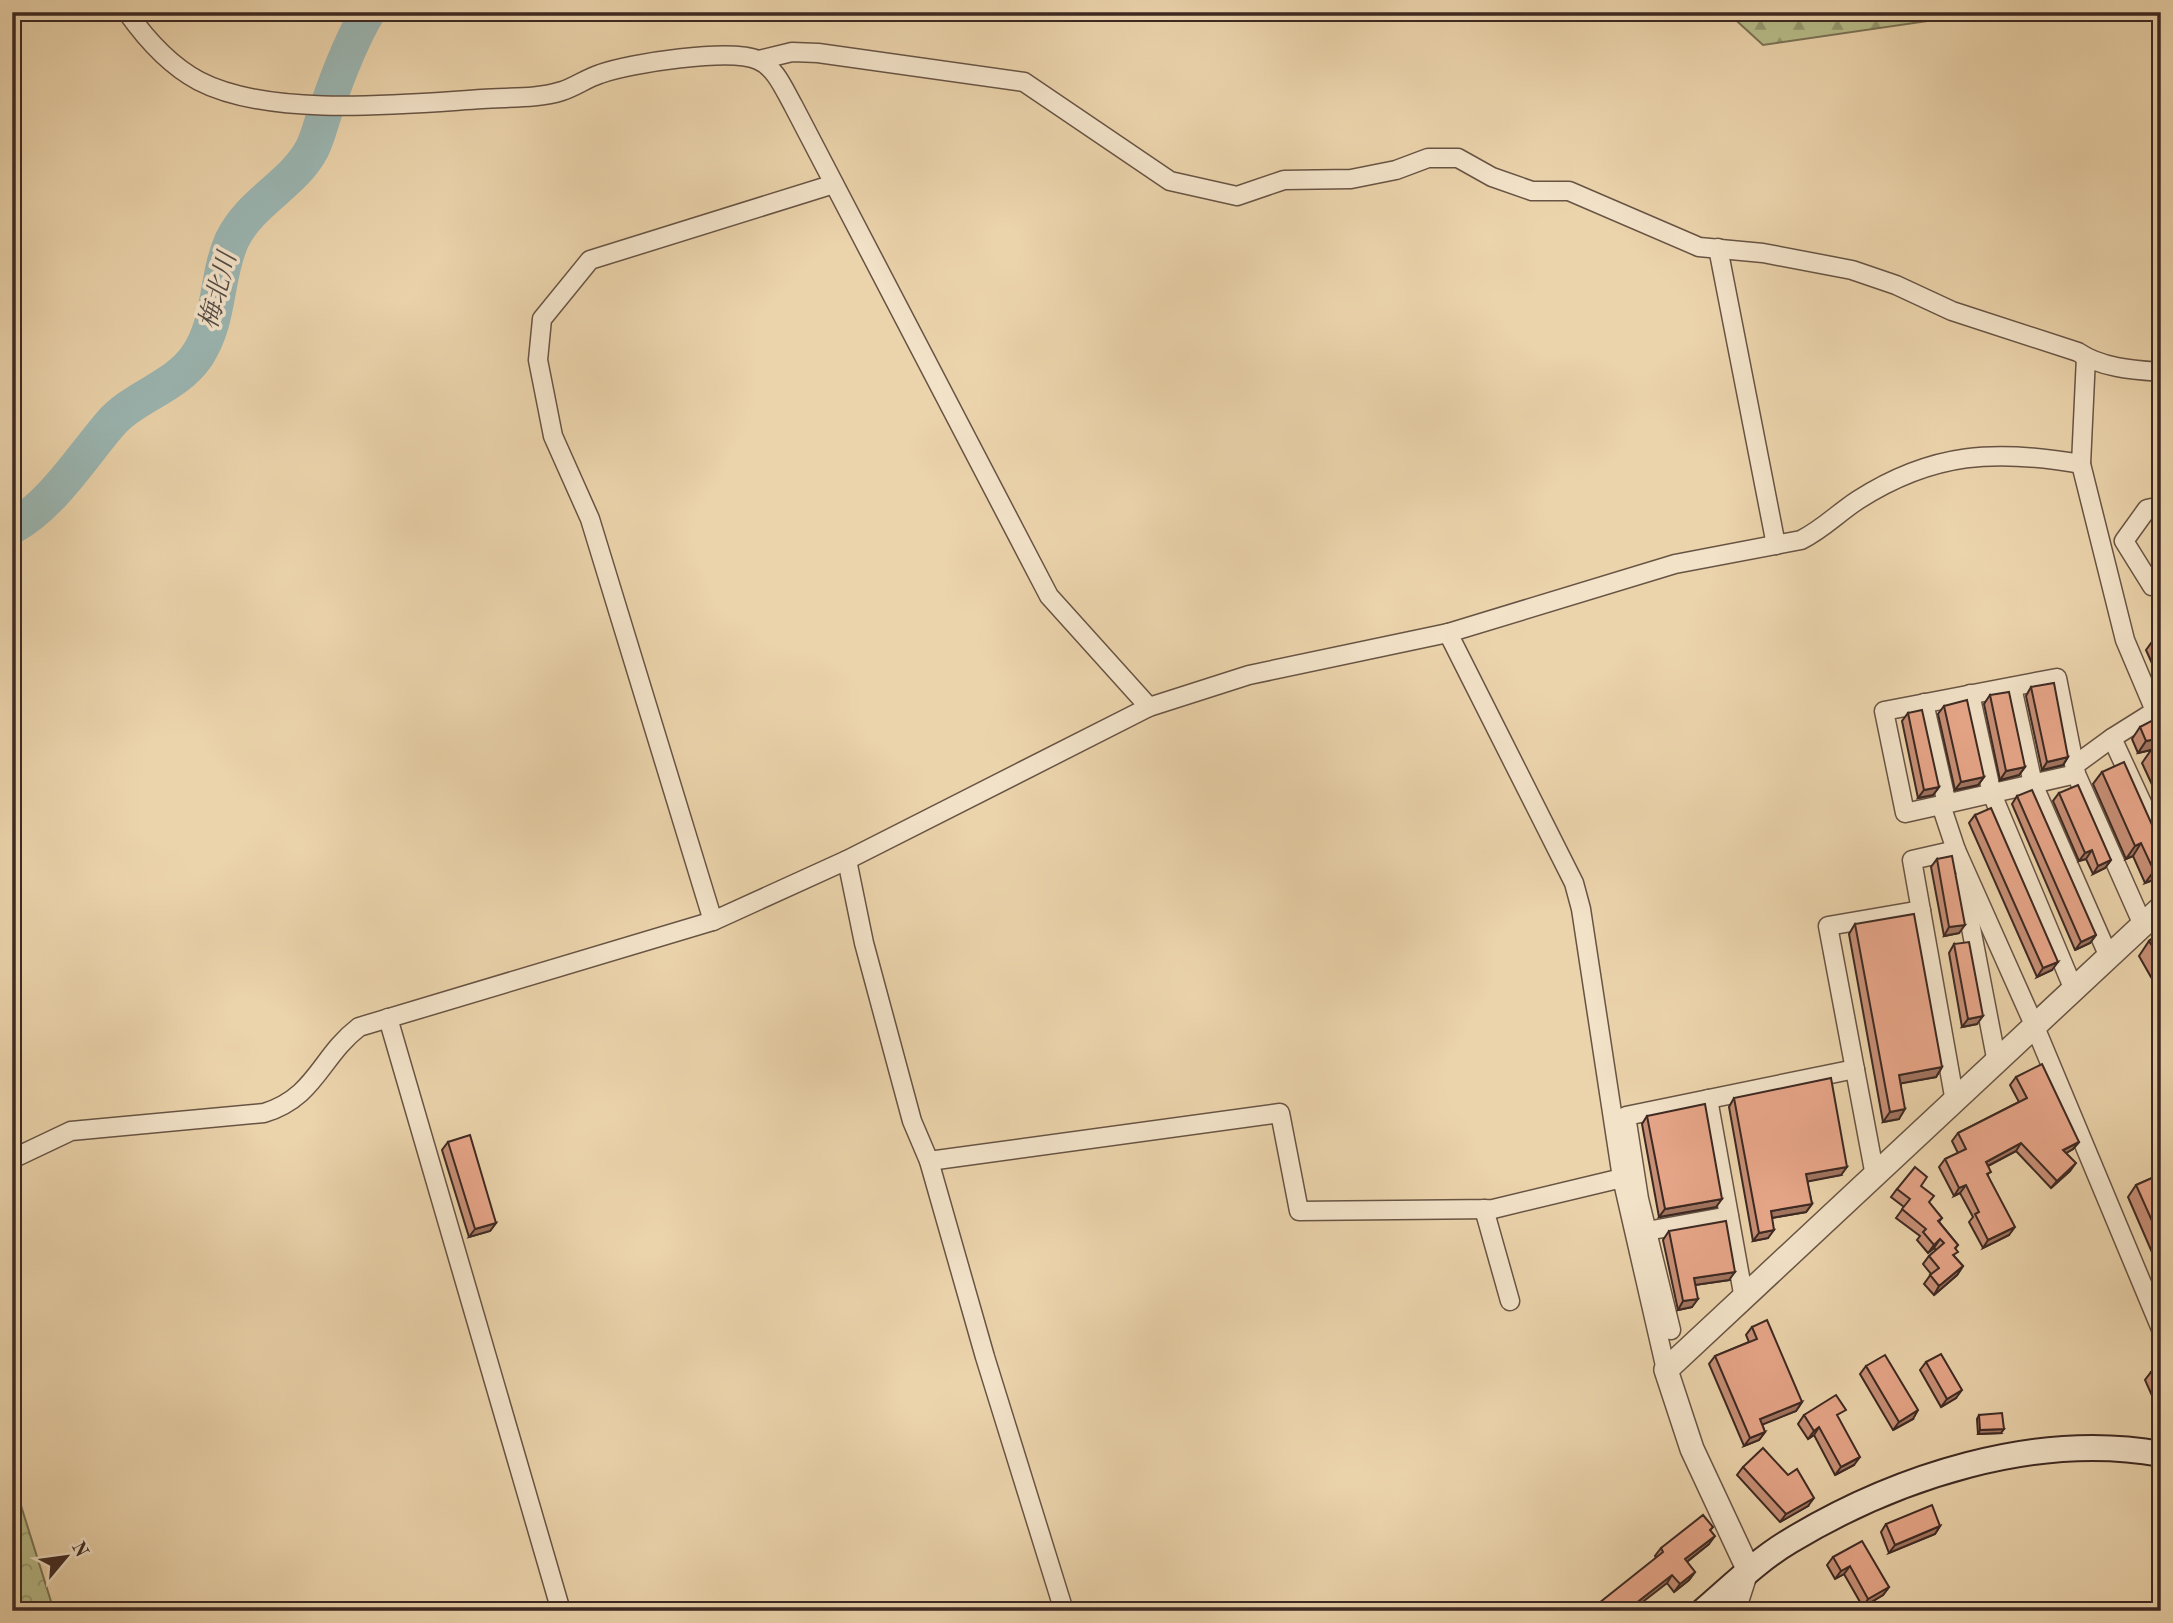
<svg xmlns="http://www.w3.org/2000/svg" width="2173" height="1623" viewBox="0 0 2173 1623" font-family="'Old Standard TT','Noto Serif JP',serif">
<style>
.forest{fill:url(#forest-firs);stroke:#7a7256;stroke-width:2}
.park{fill:url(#park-crowns);stroke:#7a7256;stroke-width:2}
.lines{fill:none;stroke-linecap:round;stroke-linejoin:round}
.river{stroke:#9bb6b2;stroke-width:35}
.minor-casing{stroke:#685444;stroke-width:21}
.tertiary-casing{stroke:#685444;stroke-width:26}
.secondary-casing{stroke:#3d2922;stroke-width:28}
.minor{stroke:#f2e2c8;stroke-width:18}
.tertiary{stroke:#f2e2c8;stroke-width:23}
.secondary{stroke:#f2e2c8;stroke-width:24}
.wall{fill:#c68e75;stroke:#3d2922;stroke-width:2}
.shaded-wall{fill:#a1745f;stroke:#3d2922;stroke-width:2}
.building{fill:#e6a588;stroke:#3d2922;stroke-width:2}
.labels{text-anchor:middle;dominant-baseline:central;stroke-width:7;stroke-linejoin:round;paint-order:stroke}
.water-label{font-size:26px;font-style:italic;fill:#544c46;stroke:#f2e2c8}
</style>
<defs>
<pattern id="forest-firs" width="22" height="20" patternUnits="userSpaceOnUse" patternTransform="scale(1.75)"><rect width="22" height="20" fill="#b7bc89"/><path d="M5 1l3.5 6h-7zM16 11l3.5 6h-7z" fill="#969970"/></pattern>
<pattern id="park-crowns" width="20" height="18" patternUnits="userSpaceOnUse" patternTransform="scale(1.75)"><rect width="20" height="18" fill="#b7bc89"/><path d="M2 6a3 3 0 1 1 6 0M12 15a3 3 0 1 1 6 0" fill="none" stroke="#969970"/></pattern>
</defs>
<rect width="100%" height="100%" fill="#ebd3ab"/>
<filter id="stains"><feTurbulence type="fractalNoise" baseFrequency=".00286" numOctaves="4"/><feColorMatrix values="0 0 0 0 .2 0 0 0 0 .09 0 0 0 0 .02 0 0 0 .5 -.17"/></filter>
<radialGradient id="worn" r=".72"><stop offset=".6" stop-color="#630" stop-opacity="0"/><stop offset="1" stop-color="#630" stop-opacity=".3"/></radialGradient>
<path class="forest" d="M1727,12H1913L1928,21L1763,45Z"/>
<path class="park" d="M12,1477L54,1611H12Z"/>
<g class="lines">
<path class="river" d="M12,527C52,505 81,458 110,424C134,396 175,388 197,356C221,320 215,278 232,240C250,202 293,185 312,149C319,135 322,118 328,104C339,72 351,41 368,12"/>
<defs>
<g id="minor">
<path d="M127,12C146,39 169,65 199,81C270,118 404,104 482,99C507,97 538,99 562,91C575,87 587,78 600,74C630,63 730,48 758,60C775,67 784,89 793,105L1049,596L1149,707"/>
<path d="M759,60L792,52L818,53L1024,82L1170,181L1237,196L1284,180L1351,179L1396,170L1428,158H1458L1492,177L1532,191H1569L1699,247L1763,253L1852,270L1896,285L1952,311L2078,352C2101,368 2134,370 2161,372"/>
<path d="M1718,248L1776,545"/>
<path d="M2086,357L2081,464L2125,640L2161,725"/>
<path d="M2161,506L2147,509L2124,541L2152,586L2161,584"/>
<path d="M1448,633L1574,883L1581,909L1622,1178L1666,1370"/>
<path d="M2012,687L2033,784L2109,957"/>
<path d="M1970,694L1992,794L2074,990"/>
<path d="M1924,703L1947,804"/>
<path d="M2155,711L2112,738L2161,844"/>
<path d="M2075,765L2112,738"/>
<path d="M1941,805L1905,813L1884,711L2057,678L2076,774"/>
<path d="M1956,850L2035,1027L2161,1329"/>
<path d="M847,860L864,943L912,1121L929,1161L985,1357L1064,1611"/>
<path d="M1962,881L1997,1063"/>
<path d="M713,921L590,519L553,436L538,360L542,319L590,260L834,184"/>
<path d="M388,1018L561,1611"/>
<path d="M1708,1099L1744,1299"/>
<path d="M1955,1102L1912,860L1956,850L1941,805L2076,774L2143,925"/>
<path d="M12,1159L71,1131L264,1113C316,1097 320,1057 359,1027L713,921L847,860L1149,707L1249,675L1448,633L1675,564L1801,540C1823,529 1838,513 1858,500C1933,452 1996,449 2081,464"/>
<path d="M929,1161L1280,1113L1299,1211L1493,1209L1622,1178"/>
<path d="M1875,1176L1828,926L1921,910"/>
<path d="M1484,1209L1510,1301"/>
<path d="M1647,1231L1729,1216"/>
<path d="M1671,1330L1639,1199L1626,1116L1855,1069"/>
<path d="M1736,1611L1749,1571"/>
</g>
<path id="tertiary" d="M1749,1571L1692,1449L1666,1370L2161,908"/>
<path id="secondary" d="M1703,1611C1731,1587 1758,1560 1790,1541C1896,1477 2036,1431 2161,1454"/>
</defs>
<use href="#minor" class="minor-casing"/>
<use href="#tertiary" class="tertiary-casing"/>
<use href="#secondary" class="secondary-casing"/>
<use href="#minor" class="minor"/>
<use href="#tertiary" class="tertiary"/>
<use href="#secondary" class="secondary"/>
</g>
<g class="wall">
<path d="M2161,636V683L2146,650L2154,639Z"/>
<path d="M2031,687L2068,757L2063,765L2042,770L2026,696Z"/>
<path d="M1990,695L2025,767L2019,775L2000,780L1984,704Z"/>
<path d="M1944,706L1984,777L1978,785L1955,790L1938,714Z"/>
<path d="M1908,713L1939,787L1933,795L1918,798L1902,721Z"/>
<path d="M2140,727L2156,748L2161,746V804L2142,763L2151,750L2138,753L2132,739Z"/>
<path d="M2102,772L2161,845V877L2145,883L2133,856L2126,859L2093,784Z"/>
<path d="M2059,793L2111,860L2105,868L2093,874L2086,859L2079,861L2053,801Z"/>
<path d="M2017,796L2096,935L2090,943L2075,950L2012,804Z"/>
<path d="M1975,815L2052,970L2037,977L1969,823Z"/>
<path d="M1937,859L1959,933L1944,936L1931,867Z"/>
<path d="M1855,924L1942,1067L1936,1077L1901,1083L1899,1119L1883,1122L1849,934Z"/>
<path d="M2161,932V971L2151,977L2139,956L2149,941Z"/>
<path d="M1954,944L1977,1024L1962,1027L1949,953Z"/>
<path d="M2016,1077L2079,1142L2073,1149L2066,1153L2070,1171L2051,1188L2016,1151L1988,1166V1176L2009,1235L1983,1248L1969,1222L1973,1217L1960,1193L1954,1196L1939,1167L1945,1159L1958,1153L1952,1141L1958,1133L2019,1102L2010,1085Z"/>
<path d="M1734,1098L1841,1175L1807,1181L1812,1204L1806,1212L1772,1218L1768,1238L1753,1241L1729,1107Z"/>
<path d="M1647,1116L1716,1207L1659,1217L1642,1124Z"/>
<path d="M448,1142L496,1223L490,1231L469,1237L442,1150Z"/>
<path d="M2161,1174V1273L2128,1197L2136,1185Z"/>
<path d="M1921,1186L1929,1203L1942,1218L1939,1222L1958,1245L1955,1249L1954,1256L1963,1266L1957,1275L1934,1295L1924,1284L1931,1274L1923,1264L1929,1256L1936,1250L1934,1248L1928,1253L1917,1240L1920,1236L1896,1218L1904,1207L1891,1197L1897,1189Z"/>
<path d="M1669,1231L1729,1280L1695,1285L1692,1307L1678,1310L1663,1240Z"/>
<path d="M1752,1327L1802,1402L1796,1411L1762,1424L1765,1432L1759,1440L1744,1446L1709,1364L1715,1356L1749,1342L1746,1335Z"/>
<path d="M1926,1362L1956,1398L1941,1407L1920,1370Z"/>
<path d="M1866,1366L1913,1419L1893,1430L1860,1374Z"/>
<path d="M2161,1368V1405L2157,1407L2145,1380L2151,1372Z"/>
<path d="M1804,1415L1839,1419L1854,1465L1835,1475L1814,1435L1808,1439L1798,1424Z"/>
<path d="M1979,1415L2001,1433L1978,1434L1977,1419Z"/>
<path d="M1743,1467L1808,1506L1780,1522L1737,1475Z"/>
<path d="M1886,1524L1940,1526L1935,1534L1889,1553L1881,1532Z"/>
<path d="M1713,1527L1710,1530L1709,1544L1687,1562L1695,1572L1689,1580L1674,1592L1667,1583L1655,1556L1661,1548Z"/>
<path d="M1833,1557L1889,1587L1883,1595L1863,1607L1844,1574L1835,1579L1827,1565Z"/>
</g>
<g class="shaded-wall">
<path d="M2161,738V741L2155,749L2138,753L2146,741Z"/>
<path d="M2068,757L2063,765L2042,770L2047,762Z"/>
<path d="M2025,767L2019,775L2000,780L2006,771Z"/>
<path d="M1984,777L1978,785L1955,790L1961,782Z"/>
<path d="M1939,787L1933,795L1918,798L1924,790Z"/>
<path d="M2141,843L2133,856L2126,859L2135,846Z"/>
<path d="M2092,850L2086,859L2079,861L2085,853Z"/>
<path d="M2111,860L2105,868L2093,874L2098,866Z"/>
<path d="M2161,868V877L2145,883L2154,871Z"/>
<path d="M1965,925L1959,933L1944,936L1949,927Z"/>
<path d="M2096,935L2090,943L2075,950L2081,942Z"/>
<path d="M2058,962L2052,970L2037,977L2043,968Z"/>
<path d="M2161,963V971L2151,977Z"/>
<path d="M1983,1016L1977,1024L1962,1027L1968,1019Z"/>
<path d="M1942,1067L1936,1077L1892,1085L1899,1075Z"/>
<path d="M1905,1109L1899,1119L1883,1122L1890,1112Z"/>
<path d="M2079,1142L2073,1149L2058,1158L2063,1150Z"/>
<path d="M2021,1143L2016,1151L1980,1170L1986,1162Z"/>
<path d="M2076,1163L2070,1171L2051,1188L2057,1181Z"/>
<path d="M1847,1167L1841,1175L1800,1183L1806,1174Z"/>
<path d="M1966,1185L1960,1193L1954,1196L1959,1188Z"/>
<path d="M1722,1199L1716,1207L1659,1217L1665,1209Z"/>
<path d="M1812,1204L1806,1212L1765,1219L1771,1211Z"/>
<path d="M496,1223L490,1231L469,1237L475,1229Z"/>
<path d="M2015,1227L2009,1235L1983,1248L1988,1240Z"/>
<path d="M1774,1230L1768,1238L1753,1241L1759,1233Z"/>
<path d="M1940,1239L1934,1248L1928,1253L1934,1245Z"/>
<path d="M1963,1266L1957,1275L1934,1295L1939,1286Z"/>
<path d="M1735,1272L1729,1280L1688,1286L1694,1278Z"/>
<path d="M1698,1299L1692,1307L1678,1310L1683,1301Z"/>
<path d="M1962,1390L1956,1398L1941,1407L1947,1399Z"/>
<path d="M1802,1402L1796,1411L1754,1428L1760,1419Z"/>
<path d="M1918,1410L1913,1419L1893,1430L1899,1422Z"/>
<path d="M1819,1427L1814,1435L1808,1439L1814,1431Z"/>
<path d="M2004,1429L2001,1433L1978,1434L1980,1430Z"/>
<path d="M1765,1432L1759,1440L1744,1446L1750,1438Z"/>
<path d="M1860,1457L1854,1465L1835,1475L1841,1467Z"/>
<path d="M1814,1498L1808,1506L1780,1522L1786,1514Z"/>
<path d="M1940,1526L1935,1534L1889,1553L1895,1545Z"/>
<path d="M1715,1536L1709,1544L1680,1567L1685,1559Z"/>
<path d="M1850,1566L1844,1574L1835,1579L1841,1571Z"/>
<path d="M1695,1572L1689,1580L1674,1592L1680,1584Z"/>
<path d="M1672,1575L1667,1583L1631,1611H1626Z"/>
<path d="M1889,1587L1883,1595L1863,1607L1868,1599Z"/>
</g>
<g class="building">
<path d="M2161,636V655L2154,639Z"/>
<path d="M2054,683L2068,757L2047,762L2031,687Z"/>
<path d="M2009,692L2025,767L2006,771L1990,695Z"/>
<path d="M1967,700L1984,777L1961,782L1944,706Z"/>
<path d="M1922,710L1939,787L1924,790L1908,713Z"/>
<path d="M2155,719L2161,731V738L2146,741L2140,727Z"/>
<path d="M2161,746V773L2151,750Z"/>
<path d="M2124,762L2161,845V868L2154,871L2141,843L2135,846L2102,772Z"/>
<path d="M2078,785L2111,860L2098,866L2092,850L2085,853L2059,793Z"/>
<path d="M2032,790L2096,935L2081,942L2017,796Z"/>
<path d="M1991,808L2058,962L2043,968L1975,815Z"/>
<path d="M1952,856L1965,925L1949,927L1937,859Z"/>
<path d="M1914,914L1942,1067L1899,1075L1905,1109L1890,1112L1855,924Z"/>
<path d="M2161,932V960L2149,941Z"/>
<path d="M1969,942L1983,1016L1968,1019L1954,944Z"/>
<path d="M2042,1064L2079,1142L2063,1150L2076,1163L2057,1181L2021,1143L1986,1162L1991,1172L1987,1174L2015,1227L1988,1240L1975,1214L1979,1212L1966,1185L1959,1188L1945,1159L1966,1149L1958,1133L2027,1098L2016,1077Z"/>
<path d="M1831,1078L1847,1167L1806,1174L1812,1204L1771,1211L1774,1230L1759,1233L1734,1098Z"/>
<path d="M1705,1104L1722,1199L1665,1209L1647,1116Z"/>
<path d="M470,1135L496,1223L475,1229L448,1142Z"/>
<path d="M1915,1167L1927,1177L1921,1186L1934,1196L1929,1202L1942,1218L1938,1221L1958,1245L1955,1248L1958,1252L1953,1255L1963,1266L1939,1286L1930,1275L1939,1268L1929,1256L1944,1243L1940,1239L1934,1245L1923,1232L1926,1229L1902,1209L1910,1199L1897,1189Z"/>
<path d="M2161,1174V1241L2136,1185Z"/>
<path d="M1726,1221L1735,1272L1694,1278L1698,1299L1683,1301L1669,1231Z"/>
<path d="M1767,1320L1802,1402L1760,1419L1765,1432L1750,1438L1715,1356L1757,1339L1752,1327Z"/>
<path d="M1941,1354L1962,1390L1947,1399L1926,1362Z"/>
<path d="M1885,1355L1918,1410L1899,1422L1866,1366Z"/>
<path d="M2161,1368V1395L2151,1372Z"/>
<path d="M1836,1395L1846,1410L1837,1415L1860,1457L1841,1467L1819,1427L1814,1431L1804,1415Z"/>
<path d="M2002,1413L2004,1429L1980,1430L1979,1415Z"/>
<path d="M1763,1448L1788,1475L1797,1469L1814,1498L1786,1514L1743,1467Z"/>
<path d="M1932,1505L1940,1526L1895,1545L1886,1524Z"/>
<path d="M1703,1515L1713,1527L1710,1530L1715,1536L1685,1559L1695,1572L1680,1584L1672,1575L1626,1611H1589L1663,1552L1661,1548Z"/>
<path d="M1862,1541L1889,1587L1868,1599L1850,1566L1841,1571L1833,1557Z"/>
</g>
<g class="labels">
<g class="water-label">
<text transform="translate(219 291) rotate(-75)">梅北川</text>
</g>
</g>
<rect width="2173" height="1623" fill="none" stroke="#ebd3ab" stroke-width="42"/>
<rect x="14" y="14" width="2145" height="1595" fill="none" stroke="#3d2922" stroke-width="3.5"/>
<rect x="21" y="21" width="2131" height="1581" fill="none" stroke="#3d2922" stroke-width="2"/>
<g transform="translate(66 1557) rotate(61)" stroke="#f2e2c8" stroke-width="5" paint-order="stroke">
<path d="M0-5L12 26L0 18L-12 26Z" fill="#3d2922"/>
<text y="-10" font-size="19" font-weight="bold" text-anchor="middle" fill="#3d2922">N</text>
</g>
<rect width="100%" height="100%" filter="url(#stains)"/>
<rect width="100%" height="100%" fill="url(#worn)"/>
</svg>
